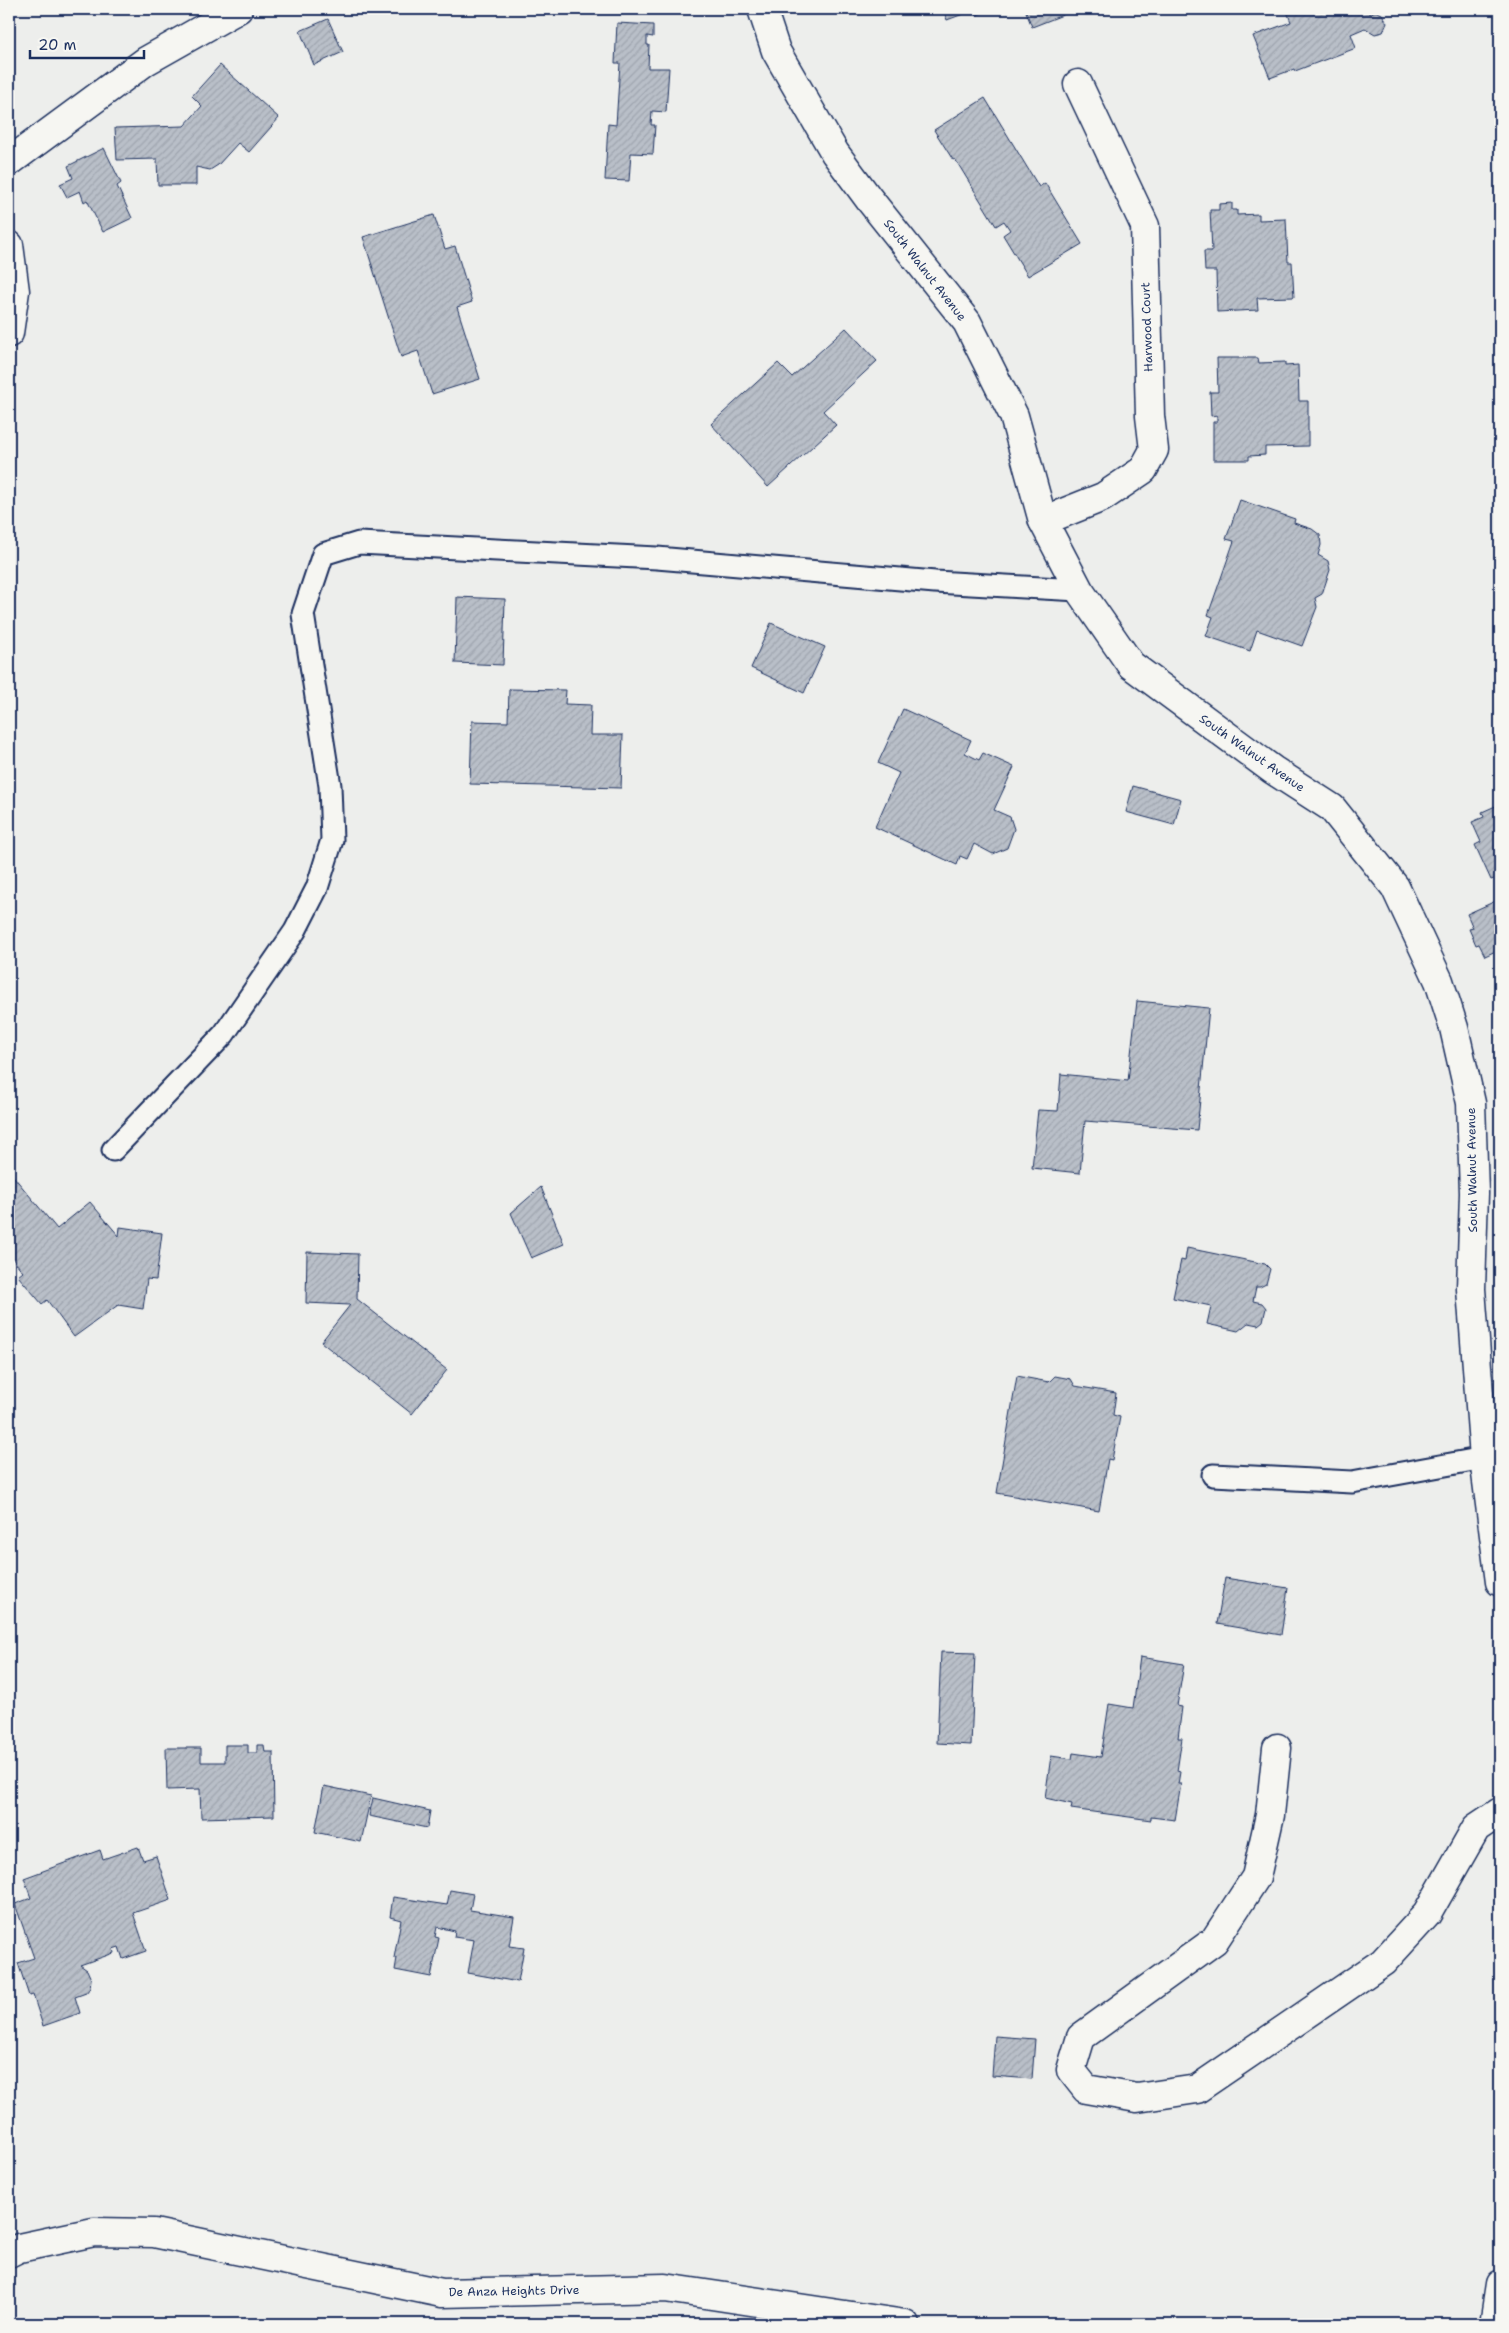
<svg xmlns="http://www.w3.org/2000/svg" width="1509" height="2333" viewBox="0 0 1509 2333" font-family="'Shantell Sans',sans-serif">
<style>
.building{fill:url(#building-hatch);stroke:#1b2f5e}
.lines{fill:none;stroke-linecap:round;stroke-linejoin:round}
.lane-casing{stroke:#1b2f5e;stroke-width:25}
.street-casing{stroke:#1b2f5e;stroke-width:31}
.lane{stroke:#f6f6f2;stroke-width:21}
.street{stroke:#f6f6f2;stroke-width:28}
.labels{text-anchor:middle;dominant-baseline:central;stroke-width:4.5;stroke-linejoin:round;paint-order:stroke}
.street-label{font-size:12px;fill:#1b2f5e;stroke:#f6f6f2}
</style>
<defs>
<pattern id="building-hatch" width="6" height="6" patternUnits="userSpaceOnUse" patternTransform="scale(1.25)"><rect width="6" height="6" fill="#b9bfc8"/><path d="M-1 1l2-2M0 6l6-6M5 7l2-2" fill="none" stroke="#9ea4ae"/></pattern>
</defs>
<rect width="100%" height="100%" fill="#edeeec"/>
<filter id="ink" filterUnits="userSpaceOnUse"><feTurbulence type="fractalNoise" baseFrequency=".02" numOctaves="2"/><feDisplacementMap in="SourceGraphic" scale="10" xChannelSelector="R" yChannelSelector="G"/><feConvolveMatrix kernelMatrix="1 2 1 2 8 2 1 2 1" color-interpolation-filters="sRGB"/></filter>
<g filter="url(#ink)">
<g class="building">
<path d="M943,9H993L977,15L974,10L947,20Z"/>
<path d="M1025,9H1078L1032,27Z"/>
<path d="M1286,9H1370L1368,10L1370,14L1375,11L1382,14L1387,23L1383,32L1375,34L1365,28L1351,34L1356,48L1295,71L1294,69L1270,78L1253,36L1291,22Z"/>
<path d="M328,19L343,52L314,65L300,31Z"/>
<path d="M617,23L653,25V37L647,36V45H649L648,68H669L666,112L652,111L651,125H655L653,154L631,153L629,181L605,180L608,124L616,125L620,63H615Z"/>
<path d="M220,65L279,118L249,152L238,143L218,165L210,170L196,167V185H158L157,159L117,160L115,128L184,126L202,106L192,96Z"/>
<path d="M985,98L1039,187L1045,183L1082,244L1028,276L1003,235L1010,230L1004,221L996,226L955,159L953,160L934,130Z"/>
<path d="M104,148L121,183L117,186L132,218L103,232L87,200L84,202L80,191L67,197L60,184L73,178L68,166Z"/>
<path d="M1232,203V210H1237V215L1259,214V220L1286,219L1288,262H1292L1294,297L1257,298L1258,310L1217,312L1216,271H1205L1204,251H1212L1210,210H1219V204Z"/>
<path d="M434,215L445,249L455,246L472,302L457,307L480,379L432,394L418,351L401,357L363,237Z"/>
<path d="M846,328L877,361L823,411L836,425L768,487L711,424L778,363L792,377Z"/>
<path d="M1217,358H1258L1259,363L1285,362V366L1298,365L1299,401H1308V446L1265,447V455L1249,456V460H1213V422H1217V415L1211,416L1210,392H1218Z"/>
<path d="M1240,500L1295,519L1294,523L1312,529L1320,535L1321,545L1318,555L1328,561L1330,570L1322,594L1315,598L1317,607L1302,646L1257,630L1250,651L1206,636L1213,617L1208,615L1234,541L1226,539Z"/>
<path d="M457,597L505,599L503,665L455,663Z"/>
<path d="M771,623L825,647L804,693L751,668Z"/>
<path d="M509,689L566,690L565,704L591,705L590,735H623L621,788L470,784L472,721L508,722Z"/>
<path d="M903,709L971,740L965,753L979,760L983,753L1014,767L994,810L1010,817L1014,829L1007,848L993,854L974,844L967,859L960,856L957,865L875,827L899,773L878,763Z"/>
<path d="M1133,786L1181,799L1174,825L1126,812Z"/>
<path d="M1500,804V886L1497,878L1491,880L1475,845L1481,842L1472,822L1484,817L1482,812Z"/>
<path d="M1500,899V949L1485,956L1479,944L1476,945L1469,929L1473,928L1467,914Z"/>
<path d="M1137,1001L1209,1008L1197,1130L1085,1121L1080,1173L1032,1168L1038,1110L1058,1111L1061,1074L1128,1081Z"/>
<path d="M9,1171L57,1229L90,1202L119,1236L120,1227L162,1233L156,1280L147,1279L143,1309L118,1305L74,1337L47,1300L42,1304L18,1276L23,1272L9,1254Z"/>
<path d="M541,1187L564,1244L531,1258L511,1213Z"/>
<path d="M1187,1248L1265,1264L1270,1269L1266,1284L1260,1287H1256L1253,1301L1262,1303L1266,1308L1263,1321L1258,1325L1248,1323L1238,1331L1207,1324L1211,1306L1173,1298L1181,1260L1185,1261Z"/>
<path d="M307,1252L358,1254L357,1299L447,1370L412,1414L321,1342L350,1305L306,1303Z"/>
<path d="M1017,1376L1049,1382L1055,1376L1071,1379L1075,1386L1116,1393L1113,1415L1120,1417L1112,1460L1108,1459L1099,1511L997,1493Z"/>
<path d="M1225,1578L1288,1588L1281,1635L1217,1624Z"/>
<path d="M941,1652L975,1653L971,1745L937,1743Z"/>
<path d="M1140,1657L1184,1664L1177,1706L1182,1707L1178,1738H1182L1177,1771L1180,1772L1178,1784H1181L1175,1820L1151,1817V1820L1071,1809L1072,1804L1045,1798L1051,1756L1072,1759L1073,1753L1101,1757L1109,1704L1133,1708Z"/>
<path d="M225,1745H248V1753H257V1745H264L265,1752H273L274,1816L201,1818L200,1789L167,1790L166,1748H201V1762H225Z"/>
<path d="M324,1786L371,1796L361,1842L315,1832Z"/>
<path d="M373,1798L430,1811L427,1828L369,1816Z"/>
<path d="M138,1847L143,1860L156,1856L171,1900L133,1913L146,1951L123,1959L119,1947L113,1949L114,1953L80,1965L87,1970L91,1979L90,1988L86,1993L75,1997L80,2013L43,2026L33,1995L29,1996L18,1963L34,1958L15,1904L31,1898L24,1878L100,1850L103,1859Z"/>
<path d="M450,1890L473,1894L470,1910L514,1917L509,1946L524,1948L518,1982L468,1973L474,1940L454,1937L455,1931L437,1927L435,1937L439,1938L431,1977L395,1970L397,1958H394L401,1920L390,1917L393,1897L447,1905Z"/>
<path d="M995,2036L1035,2039L1032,2079L992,2076Z"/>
</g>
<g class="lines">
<defs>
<g id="lane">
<path d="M113,1150L224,1034L295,931L317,888L332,840L330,786L303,614L323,554L359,543L657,558L935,582L1079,590"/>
<path d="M1213,1475L1352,1482L1484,1458"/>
</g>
<g id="street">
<path d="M762,9L776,51L835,153L869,199L967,322L1014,416L1043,521L1079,590L1131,665L1273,770L1332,808L1395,887L1439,981L1454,1028L1471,1103L1474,1193L1471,1289L1484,1458L1500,1582"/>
<path d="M9,162L146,61L238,9"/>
<path d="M9,245L15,291L9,333"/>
<path d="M1043,521L1103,497L1143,470L1154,450L1150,416L1145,226L1078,84"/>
<path d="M1277,1748L1270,1815L1256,1877L1214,1941L1081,2037L1071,2070L1086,2089L1137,2098L1197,2089L1383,1962L1427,1914L1476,1828L1500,1812"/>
<path d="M9,2253L19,2248L94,2232L154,2233L442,2293L665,2288L905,2324"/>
<path d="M1494,2324L1500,2285"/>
</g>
</defs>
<use href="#lane" class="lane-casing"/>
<use href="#street" class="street-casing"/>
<use href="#lane" class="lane"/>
<use href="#street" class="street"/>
</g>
</g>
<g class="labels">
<g class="street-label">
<text transform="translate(925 270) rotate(52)">South Walnut Avenue</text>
<text transform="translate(1147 327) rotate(-92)">Harwood Court</text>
<text transform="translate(1252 753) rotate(35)">South Walnut Avenue</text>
<text transform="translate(1472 1170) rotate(-91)">South Walnut Avenue</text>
<text transform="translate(514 2291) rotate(-1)">De Anza Heights Drive</text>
</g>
</g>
<rect width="1509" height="2333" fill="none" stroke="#f6f6f2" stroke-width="30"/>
<rect x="15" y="15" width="1479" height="2303" fill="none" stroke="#1b2f5e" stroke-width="2" filter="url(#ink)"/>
<path d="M30 50v8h114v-8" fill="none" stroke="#1b2f5e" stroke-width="2.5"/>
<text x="38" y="50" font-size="15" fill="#1b2f5e" stroke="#f6f6f2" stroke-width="4" paint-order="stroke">20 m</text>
</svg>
